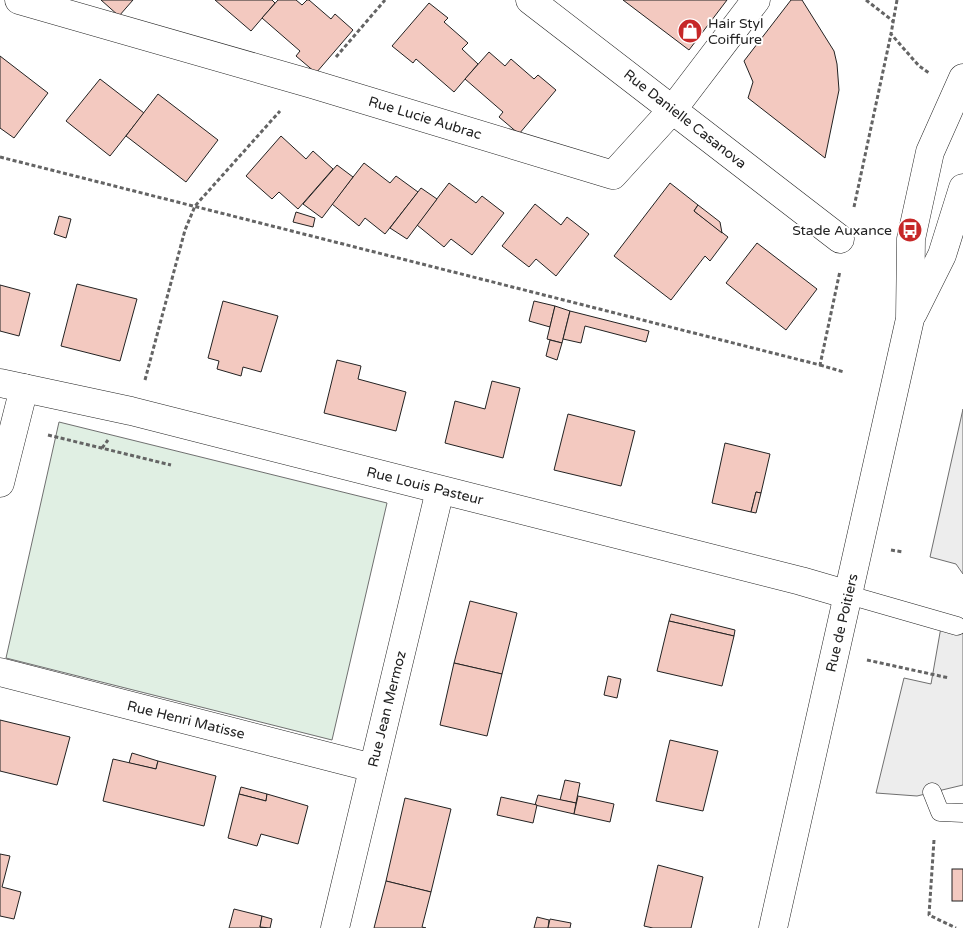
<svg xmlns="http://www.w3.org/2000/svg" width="963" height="928" viewBox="0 0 963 928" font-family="'Varela Round',sans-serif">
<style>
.green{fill:#e0efe3;stroke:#6f6f6f}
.parking{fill:#ededed;stroke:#6f6f6f}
.building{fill:#f3c9c0;stroke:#222}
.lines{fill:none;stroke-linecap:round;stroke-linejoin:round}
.lane-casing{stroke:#222;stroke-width:19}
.street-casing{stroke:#222;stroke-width:29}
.secondary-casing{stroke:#222;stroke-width:29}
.path{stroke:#646464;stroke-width:3;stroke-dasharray:4 2.5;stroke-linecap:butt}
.lane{stroke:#fff;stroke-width:18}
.street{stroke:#fff;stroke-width:28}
.secondary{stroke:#fff;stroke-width:28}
.labels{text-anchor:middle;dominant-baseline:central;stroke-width:4;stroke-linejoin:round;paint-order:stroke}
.poi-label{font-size:14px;fill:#222;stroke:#fff;text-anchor:start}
.street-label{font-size:14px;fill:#222;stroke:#fff}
</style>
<rect width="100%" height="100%" fill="#fff"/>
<path class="green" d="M59,422L387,503L332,740L6,658Z"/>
<g class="parking">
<path d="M963,409V574L956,564L930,557Z"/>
<path d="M941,627L963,629V785L917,796L876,793L904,678L931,684Z"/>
</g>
<g class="building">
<path d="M101,0H133L119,16Z"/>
<path d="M215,0H272L275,3L251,31Z"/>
<path d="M278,0H296L302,5L307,0H309L331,19L335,14L353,30L316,73L296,56L300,51L262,18Z"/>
<path d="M623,0H727L689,50Z"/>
<path d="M791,0H802L834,51L837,64L839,90L825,158L748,98L753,82L744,61Z"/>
<path d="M429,3L448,18L444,22L468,43L462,49L478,64L454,92L416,59L413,63L392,46Z"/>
<path d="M489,52L505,66L511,59L534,79L538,75L556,90L519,134L499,117L503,112L465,79Z"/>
<path d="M0,56L48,93L14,138L0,128Z"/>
<path d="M100,79L144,113L110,156L66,121Z"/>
<path d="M158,94L218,140L186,182L126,136Z"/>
<path d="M281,136L306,159L313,151L333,169L298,209L279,192L272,199L246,176Z"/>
<path d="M364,163L390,183L396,176L418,192L385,234L365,218L359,226L332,204Z"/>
<path d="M337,165L353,177L322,218L303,204Z"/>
<path d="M449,183L476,203L482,196L504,213L472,255L451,239L444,247L417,225Z"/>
<path d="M670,183L698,205L694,211L728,237L710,261L705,256L671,300L614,256Z"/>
<path d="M421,188L437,199L407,239L390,228Z"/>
<path d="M535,204L561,225L567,217L589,234L556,276L536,259L529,267L502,246Z"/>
<path d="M698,205L720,222L722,233L694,211Z"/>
<path d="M296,212L315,218L313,227L293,222Z"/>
<path d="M59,216L71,219L66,238L54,234Z"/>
<path d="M757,243L817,289L786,330L726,283Z"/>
<path d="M77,284L137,299L120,361L61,346Z"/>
<path d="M0,285L30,293L19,336L0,331Z"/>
<path d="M223,301L278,316L261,372L243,367L241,376L217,369L219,361L208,358Z"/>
<path d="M534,301L555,306L550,327L529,321Z"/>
<path d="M555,306L570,311L562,343L547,339Z"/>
<path d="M570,311L649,331L646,342L585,326L581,343L563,339Z"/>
<path d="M550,340L562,343L557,360L546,356Z"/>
<path d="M337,360L361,366L358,379L406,392L396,431L324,413Z"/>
<path d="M492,381L520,388L503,458L445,443L455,401L485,409Z"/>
<path d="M568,414L635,431L621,486L554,470Z"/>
<path d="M725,443L770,454L761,493L756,492L751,512L712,503Z"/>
<path d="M756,492L761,493L756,513L751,512Z"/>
<path d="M470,601L517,613L502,674L454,663Z"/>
<path d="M671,614L735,630L734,636L669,621Z"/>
<path d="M669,621L734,636L722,686L657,671Z"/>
<path d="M454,663L502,674L487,736L440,725Z"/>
<path d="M608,676L621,679L617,698L604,695Z"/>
<path d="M0,720L70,737L57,785L0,771Z"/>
<path d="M670,740L718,751L703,811L656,801Z"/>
<path d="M132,753L158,761L156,769L129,763Z"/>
<path d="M113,759L156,769L158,761L216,776L204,826L103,801Z"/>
<path d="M565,780L580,783L576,803L560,800Z"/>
<path d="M241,787L267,794L266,801L239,794Z"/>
<path d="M239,794L266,801L267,794L308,806L298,844L261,834L257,846L228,838Z"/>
<path d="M538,795L576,803L574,814L535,805Z"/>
<path d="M578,796L614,804L610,822L574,814Z"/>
<path d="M501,797L537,805L533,823L497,815Z"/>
<path d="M405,798L451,809L431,892L386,881Z"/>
<path d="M0,854L10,856L2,887L21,892L14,919L0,916Z"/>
<path d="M658,865L703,877L691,928H653L644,926Z"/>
<rect x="952" y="869" width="11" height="32"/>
<path d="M386,881L431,892L422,927L426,928H374Z"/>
<path d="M234,909L262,916L260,927L265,928H229Z"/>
<path d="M262,916L272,919L270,928L260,927Z"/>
<path d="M537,917L549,920L548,928H534Z"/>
<path d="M550,919L571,923L570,928H548Z"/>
</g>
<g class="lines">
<defs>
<g id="lane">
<path d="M849,595L957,626"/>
<path d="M932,792L940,812L963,813"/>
</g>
<g id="street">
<path d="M19,0L312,84L613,175L673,109L756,0"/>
<path d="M530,0L840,239"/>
<path d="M0,383L131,411L801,581L849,595"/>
<path d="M0,483L24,388"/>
<path d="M0,672L373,768"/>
<path d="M335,928L440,490"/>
</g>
<g id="secondary">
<path d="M913,313L942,255L963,188"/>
<path d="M773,928L910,319L911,239L930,152L963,78"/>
</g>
</defs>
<use href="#lane" class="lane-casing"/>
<use href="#street" class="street-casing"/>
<use href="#secondary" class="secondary-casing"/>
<g class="path">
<path d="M866,0L893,21"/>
<path d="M897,0L891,34L919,66L929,73"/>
<path d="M336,57L385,0"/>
<path d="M0,157L820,365L840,271"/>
<path d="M854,207L891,34"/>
<path d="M820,365L844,372"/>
<path d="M145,380L185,230L195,206L280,111"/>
<path d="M48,435L171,465"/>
<path d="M102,448L108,440"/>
<path d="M891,550L903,552"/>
<path d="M867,660L949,678"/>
<path d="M934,840L929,915L956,928"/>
</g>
<use href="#lane" class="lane"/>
<use href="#street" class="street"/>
<use href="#secondary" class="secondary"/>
</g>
<defs>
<symbol id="shop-disc" viewBox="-11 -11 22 22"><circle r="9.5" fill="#c62828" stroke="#fff"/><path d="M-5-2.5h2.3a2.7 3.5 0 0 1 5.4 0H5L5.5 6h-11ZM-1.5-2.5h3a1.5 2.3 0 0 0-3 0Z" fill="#fff"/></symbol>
<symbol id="bus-disc" viewBox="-11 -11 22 22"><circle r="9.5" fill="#c62828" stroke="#fff"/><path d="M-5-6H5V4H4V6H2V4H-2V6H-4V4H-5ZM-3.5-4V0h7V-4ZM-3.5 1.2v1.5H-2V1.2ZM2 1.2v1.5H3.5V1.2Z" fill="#fff"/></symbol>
</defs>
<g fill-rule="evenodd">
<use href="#shop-disc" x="676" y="17" width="28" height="28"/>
<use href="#bus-disc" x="896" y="216" width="28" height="28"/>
</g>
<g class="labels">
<g class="poi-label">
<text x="708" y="23">Hair Styl<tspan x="708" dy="16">Coiffure</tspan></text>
<text x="892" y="230" text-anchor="end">Stade Auxance</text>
</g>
<g class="street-label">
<text transform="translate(425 118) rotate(17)">Rue Lucie Aubrac</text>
<text transform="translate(685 119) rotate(38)">Rue Danielle Casanova</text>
<text transform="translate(425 486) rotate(14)">Rue Louis Pasteur</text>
<text transform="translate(842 623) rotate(-77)">Rue de Poitiers</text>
<text transform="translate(387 709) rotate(-76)">Rue Jean Mermoz</text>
<text transform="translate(186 720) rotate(14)">Rue Henri Matisse</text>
</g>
</g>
</svg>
